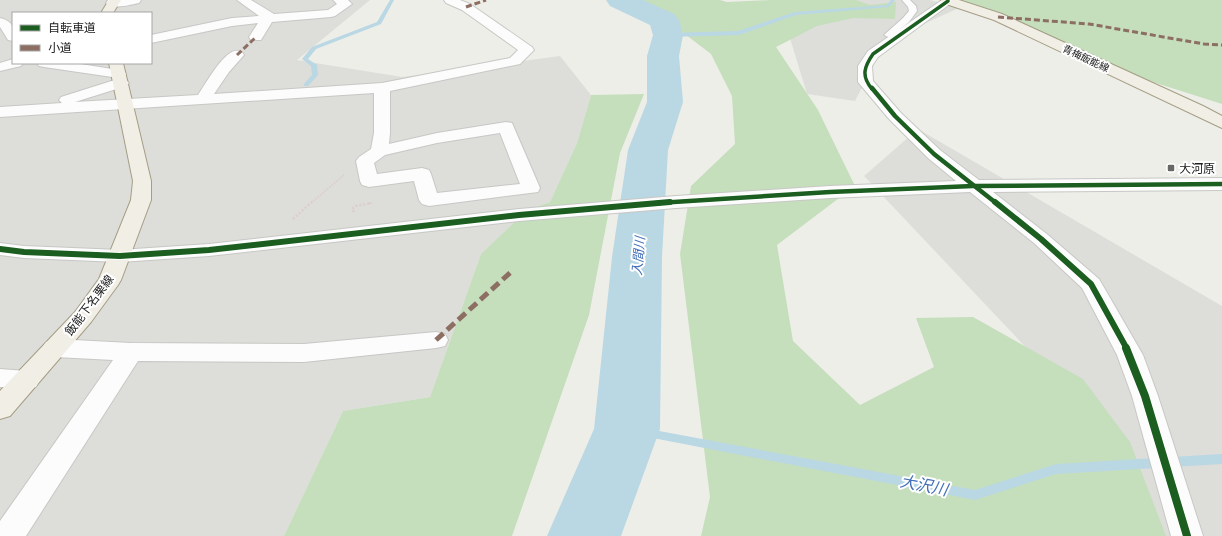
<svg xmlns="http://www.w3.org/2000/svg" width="1222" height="536" viewBox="0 0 1222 536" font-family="'Golos Text','Noto Sans JP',sans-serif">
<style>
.residential{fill:#ddddda;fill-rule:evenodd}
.forest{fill:#c5dfbc}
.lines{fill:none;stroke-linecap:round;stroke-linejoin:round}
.stream{fill:#bad7e4;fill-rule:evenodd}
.river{fill:#bad7e4;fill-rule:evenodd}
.service-casing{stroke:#c7c7c5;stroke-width:2}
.minor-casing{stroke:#c7c7c5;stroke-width:2}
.tertiary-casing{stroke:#c7c7c5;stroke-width:2}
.primary-casing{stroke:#a59e85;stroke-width:2}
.path-far1{stroke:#dccfca;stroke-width:2;stroke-dasharray:1.5 1.5;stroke-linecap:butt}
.path{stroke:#dccfca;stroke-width:2.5;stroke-dasharray:2 2;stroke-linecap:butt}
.service{fill:#fcfcfc;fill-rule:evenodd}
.minor{fill:#fcfcfc;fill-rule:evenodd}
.tertiary{fill:#fcfcfc;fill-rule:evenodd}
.primary{fill:#f1eee6;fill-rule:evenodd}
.quiet-far1{stroke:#8d6e63;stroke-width:3;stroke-dasharray:6 3;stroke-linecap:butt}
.quiet{stroke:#8d6e63;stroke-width:5;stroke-dasharray:10 5;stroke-linecap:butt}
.cycleway-far3-casing{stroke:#fff;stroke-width:5}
.cycleway-far2-casing{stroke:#fff;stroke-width:6}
.cycleway-far1-casing{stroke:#fff;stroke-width:8}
.cycleway-casing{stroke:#fff;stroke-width:10}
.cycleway-far3{stroke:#1b5e20;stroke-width:3.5}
.cycleway-far2{stroke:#1b5e20;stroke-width:4.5}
.cycleway-far1{stroke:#1b5e20;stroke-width:6}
.cycleway{stroke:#1b5e20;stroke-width:8}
.poi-dot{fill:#686866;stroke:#fff;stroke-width:1.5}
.labels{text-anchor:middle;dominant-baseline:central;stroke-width:4;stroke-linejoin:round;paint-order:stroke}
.far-street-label{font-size:10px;fill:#202020;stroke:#fff}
.poi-label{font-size:12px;fill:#202020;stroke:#fff;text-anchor:start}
.street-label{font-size:12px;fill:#202020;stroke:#fff}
.water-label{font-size:13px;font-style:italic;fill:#4471b8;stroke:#fff}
.near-water-label{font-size:16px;font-style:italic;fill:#4471b8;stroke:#fff}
</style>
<rect width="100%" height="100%" fill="#eeeee9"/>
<g class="residential">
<path d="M0,0H370L297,60L402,77L560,56L591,95L577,143L550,202L527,210L481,254L430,397L343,411L284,536H0ZM13,13H151V63H13Z"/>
<path d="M788,0H930L959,8L886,41L855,101L807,94L789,35Z"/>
<path d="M918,129L1222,306V536H1024L1034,356L864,176Z"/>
</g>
<g class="forest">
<path d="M634,0H720L727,2L771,0H856L870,5L896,2L895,19L853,18L817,26L776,47L818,110L855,186L777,245L793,341L860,405L934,367L916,318L973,317L1083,379L1130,442L1166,536H701L710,497L680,254L691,186L735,144L732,96L711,54L648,6Z"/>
<path d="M958,0H1222V104L1118,71L1001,13Z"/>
<path d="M644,94L620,153L589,315L512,536H284L343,411L430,397L481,254L527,210L550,202L577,143L591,95Z"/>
</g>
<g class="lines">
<g class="stream">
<path d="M390,0H394L381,24L316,49L308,59L317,65L318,75L308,86H304V84L312,75L311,66L302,59L312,47L377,22Z"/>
<path d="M891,0H895L889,7L796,15L739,35L668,37L665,35L668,33L738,31L795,12L887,5Z"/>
<path d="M627,425L975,490L1056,464L1222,454V464L1056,474L975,500L627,433L623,432L621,429L623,426Z"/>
</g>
<path class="river" d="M606,0H643L674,14L679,20L683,35L679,56L683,102L668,150L662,257L660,429L621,536H547L594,429L612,257L628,150L647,102V56L653,35L650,25L610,6Z"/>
<defs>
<path id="service" d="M902,0H910L916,6L917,11L909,22L894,34L901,38L897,41L884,35L903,18L909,11L908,7Z"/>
<g id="minor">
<path d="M108,0H141L139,3C130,5 117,8 108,6L106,3Z"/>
<path d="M237,0H251L274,14L328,10L337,4L333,0H348L352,4L335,16L331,17L272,22L261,40H251L249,37L258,23L232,26L151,43V35L232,18L259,16Z"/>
<path d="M444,0H460L470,4L532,47L534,50L520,64L390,91V133L389,144L437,133L506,122L512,123L540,188L538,192L429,206L422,204L419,200L414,181L369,187L362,185L360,181L356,161L359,157L371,149L374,133V93L0,117V107L62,103L59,100L61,97L121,78L126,80L129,83L126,86L75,102L198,95C206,83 220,58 232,52C236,50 239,51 242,52L244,55L229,72L214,94L382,83L510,58L518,50L462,10L446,3ZM500,133L520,184L437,193L431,174L429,170L422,168L377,174L374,163L385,155L437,143Z"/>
<path d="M0,18C15,22 13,28 13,41L8,40L0,27Z"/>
<path d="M13,59V63H23L21,66L0,71V63Z"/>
<path d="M37,63H74L119,70L124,71L126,74L124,77L119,78L44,67L39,66Z"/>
<path d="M436,332L445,334L448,340L445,346L436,348L304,362L138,361L26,536H0V521L113,360L55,357L46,354L42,348L46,342L55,339L131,343L304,344Z"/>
<path d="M0,369L27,371L36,373L40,380L36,387L27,389L0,387Z"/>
</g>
<path id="tertiary" d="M942,0L954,1L878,57L872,66L873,81L901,113L940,150L979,180L1222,178V190L993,192L1048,235L1099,279L1102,284L1143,355L1158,396L1203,536H1171L1132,396L1117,355L1082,288L1034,243L970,192L830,198L676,208L519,221L209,256L120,262L24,258L0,255V243L24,246L120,250L209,244L519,209L676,196L830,186L956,181L928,158L889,119L858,82V66L868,51Z"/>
<g id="primary">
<path d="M109,0H121L113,13H101Z"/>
<path d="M941,0H959L1002,14L1203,106L1222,116V128L994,20L943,3Z"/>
<path d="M109,63H123L151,181V200L121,280L118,285L91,322L10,416L0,419V391L75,312L99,279L131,200L133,181Z"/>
</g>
</defs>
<use href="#service" class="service-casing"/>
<use href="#minor" class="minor-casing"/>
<use href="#tertiary" class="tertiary-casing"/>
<use href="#primary" class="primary-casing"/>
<g class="path-far1">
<path d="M311,203L344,175"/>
<path d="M369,203H372"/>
</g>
<g class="path">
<path d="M354,212L352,209L356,206L372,203"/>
<path d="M293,219L312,202"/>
</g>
<use href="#service" class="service"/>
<use href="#minor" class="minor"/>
<use href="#tertiary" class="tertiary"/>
<use href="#primary" class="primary"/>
<g class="quiet-far1">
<path d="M466,7L486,0"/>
<path d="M998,17L1089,24L1204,44L1222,45"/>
<path d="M237,55L256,37"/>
</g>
<path class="quiet" d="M436,340L512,271"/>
<defs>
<path id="cycleway-far3" d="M872,89C861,76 864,67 873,54L948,1"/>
<g id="cycleway-far2">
<path d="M872,88L895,116L934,154L996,203"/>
<path d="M658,203L830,192L973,186L1222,184"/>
</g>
<g id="cycleway-far1">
<path d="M995,202L1041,239L1091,284L1127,349"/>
<path d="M0,249L24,252L120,256L209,250L519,215L670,202"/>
</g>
<path id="cycleway" d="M1126,348L1145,396L1187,536"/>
</defs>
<use href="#cycleway-far3" class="cycleway-far3-casing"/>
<use href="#cycleway-far2" class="cycleway-far2-casing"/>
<use href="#cycleway-far1" class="cycleway-far1-casing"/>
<use href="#cycleway" class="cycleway-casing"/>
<use href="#cycleway-far3" class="cycleway-far3"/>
<use href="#cycleway-far2" class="cycleway-far2"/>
<use href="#cycleway-far1" class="cycleway-far1"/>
<use href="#cycleway" class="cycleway"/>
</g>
<rect class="poi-dot" x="1167" y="164" width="8" height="8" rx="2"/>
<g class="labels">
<g class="far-street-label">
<text transform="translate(1086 58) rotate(25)">青梅飯能線</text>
</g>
<g class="poi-label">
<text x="1179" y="168">大河原</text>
</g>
<g class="street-label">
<text transform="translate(89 305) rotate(-53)">飯能下名栗線</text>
</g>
<g class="water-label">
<text transform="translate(638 256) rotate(-85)">入間川</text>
</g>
<g class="near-water-label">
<text transform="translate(924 485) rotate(11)">大沢川</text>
</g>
</g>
<rect x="12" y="12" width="140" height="52" fill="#ffffff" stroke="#a6a6a6"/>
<rect x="20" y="25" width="20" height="6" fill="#1b5e20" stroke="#a6a6a6"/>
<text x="48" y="32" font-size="12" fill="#202020">自転車道</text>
<rect x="20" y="45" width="20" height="6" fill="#8d6e63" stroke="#a6a6a6"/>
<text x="48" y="52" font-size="12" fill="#202020">小道</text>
</svg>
